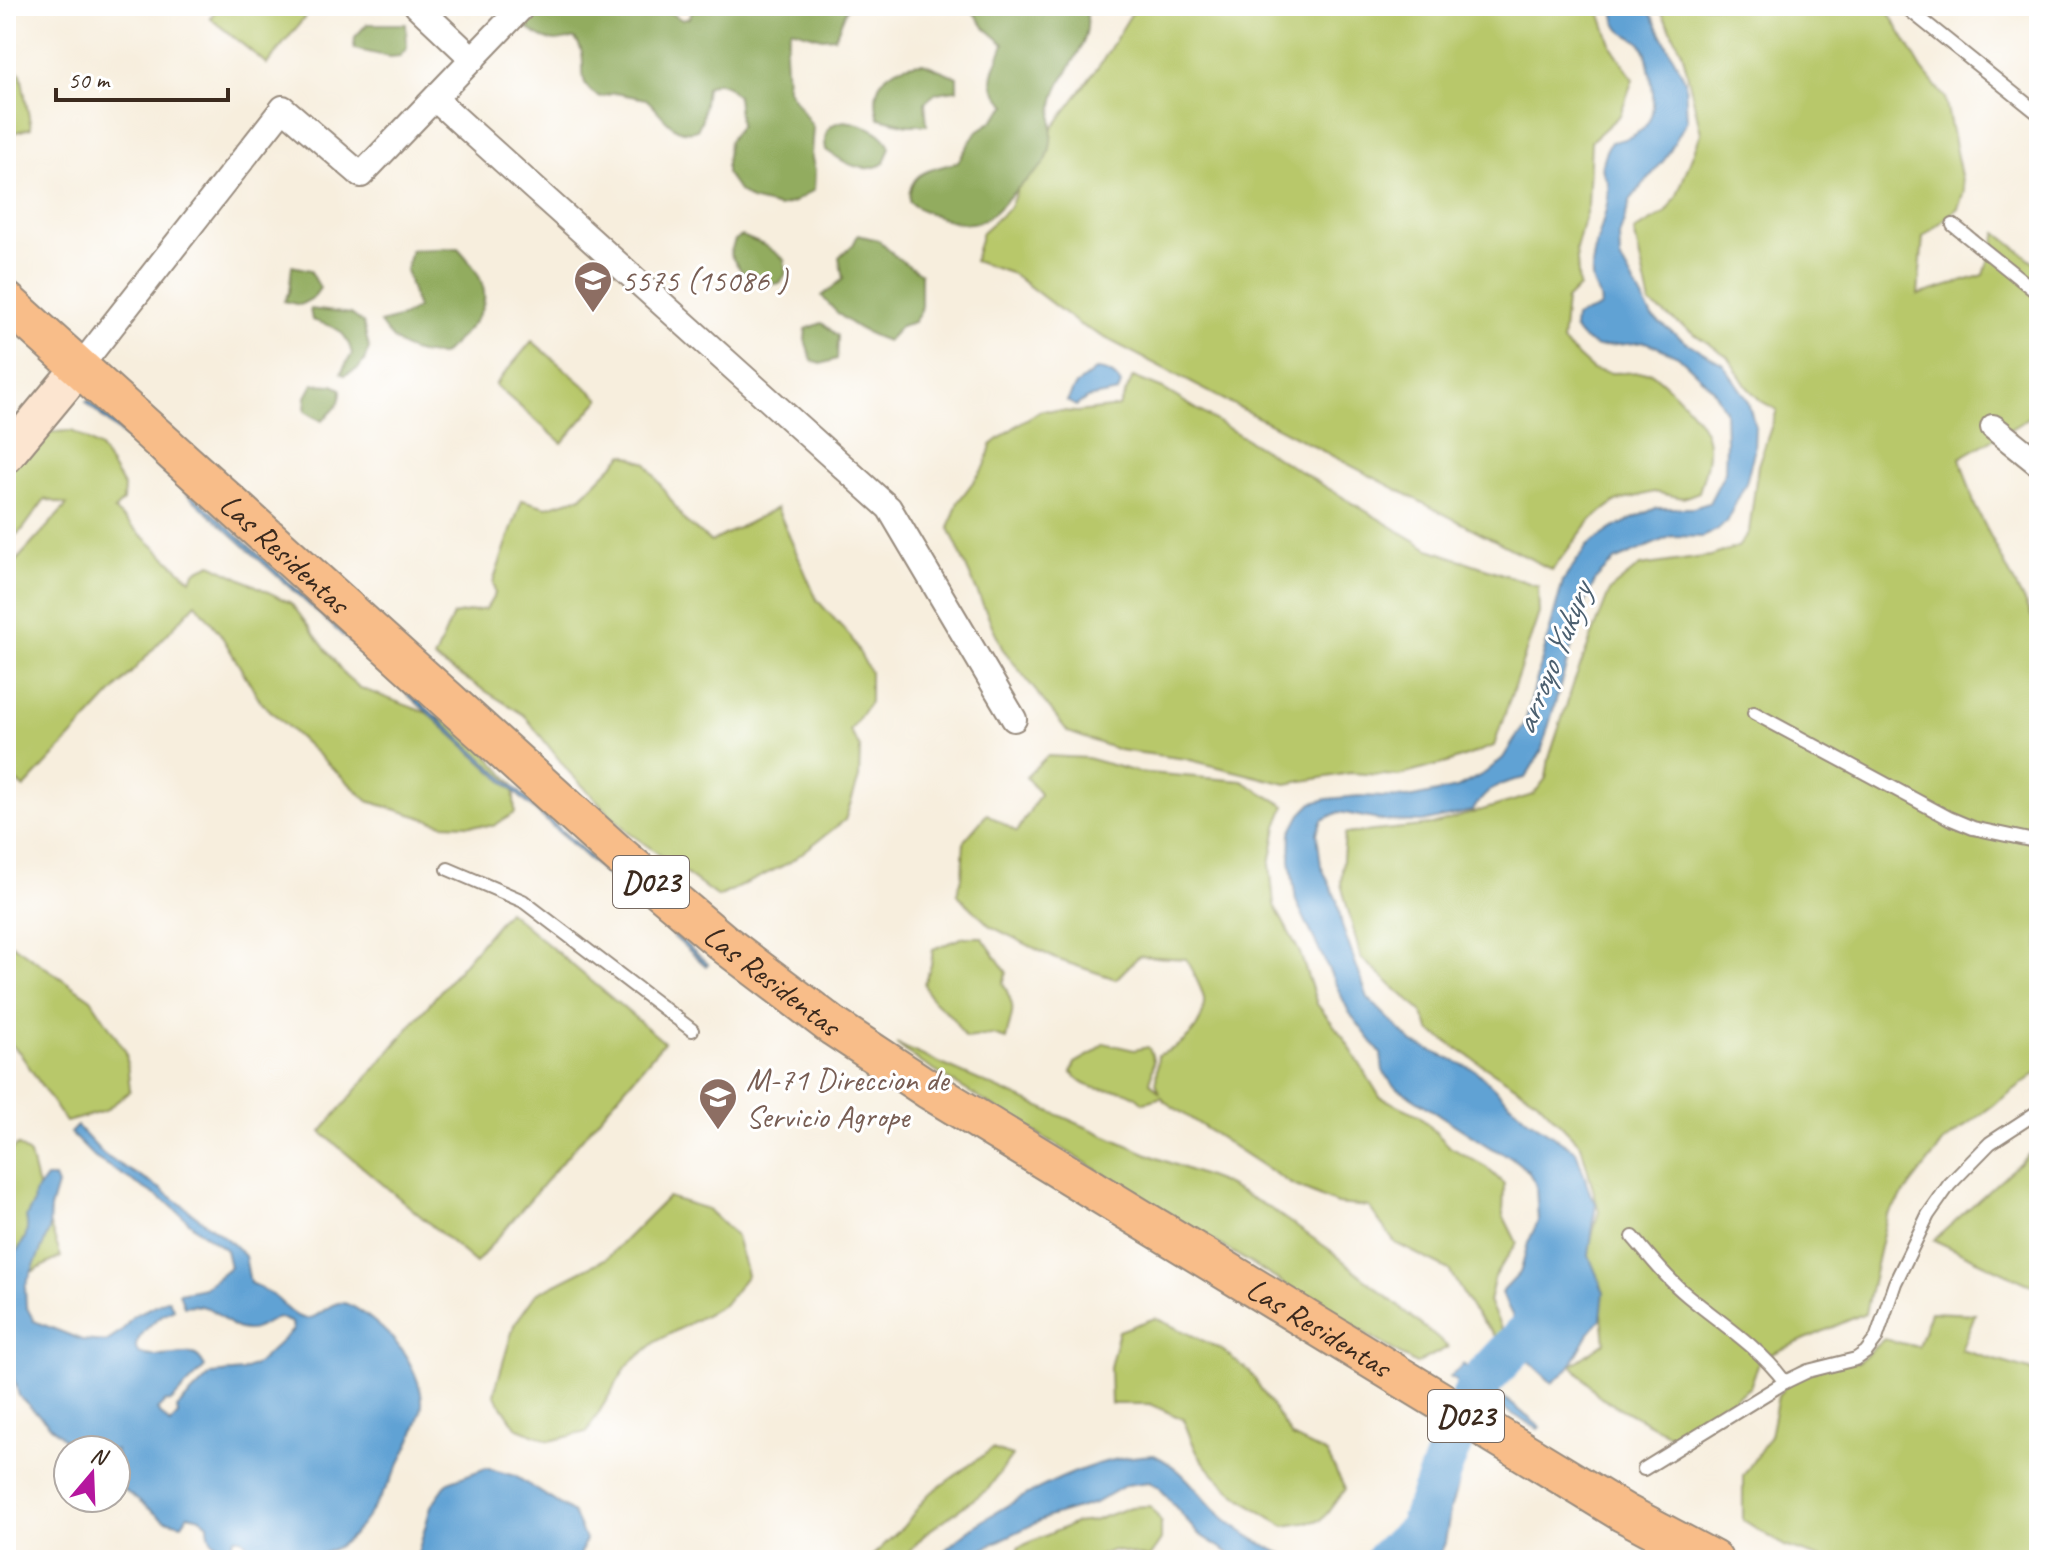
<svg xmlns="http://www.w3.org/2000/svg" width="2045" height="1566" viewBox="0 0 2045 1566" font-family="Caveat,sans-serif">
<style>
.green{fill:#b8c86a;stroke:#7a7944;stroke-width:2}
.forest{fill:#92ac5e;stroke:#666b3e;stroke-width:2}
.water{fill:#60a2d4;stroke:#4e6679;stroke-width:2}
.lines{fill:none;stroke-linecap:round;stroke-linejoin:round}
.river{stroke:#60a2d4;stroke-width:42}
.service-casing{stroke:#998c7e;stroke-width:16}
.minor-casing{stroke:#998c7e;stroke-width:28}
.secondary-casing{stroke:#998c7e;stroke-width:38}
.primary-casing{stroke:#998c7e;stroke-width:42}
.service{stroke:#fff;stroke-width:12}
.minor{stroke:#fff;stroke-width:24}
.secondary{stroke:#fce5d0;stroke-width:34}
.primary{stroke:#f8bd89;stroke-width:38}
.labels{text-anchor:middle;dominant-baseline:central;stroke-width:6;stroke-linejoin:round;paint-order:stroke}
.shield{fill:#fff;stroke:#766a62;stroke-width:2}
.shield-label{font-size:30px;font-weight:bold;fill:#3b2a1e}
.education-label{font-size:32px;fill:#785e54;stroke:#fff;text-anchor:start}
.street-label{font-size:32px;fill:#3b2a1e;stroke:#fff}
.water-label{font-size:34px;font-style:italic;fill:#4c6070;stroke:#fff}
</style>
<rect width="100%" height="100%" fill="#fff"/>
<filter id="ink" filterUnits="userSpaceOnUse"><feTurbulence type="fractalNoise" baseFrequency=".0125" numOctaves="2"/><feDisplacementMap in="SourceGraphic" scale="16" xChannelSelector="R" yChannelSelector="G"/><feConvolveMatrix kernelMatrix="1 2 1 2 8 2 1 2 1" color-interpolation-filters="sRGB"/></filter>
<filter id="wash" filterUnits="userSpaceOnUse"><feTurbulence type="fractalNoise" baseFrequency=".006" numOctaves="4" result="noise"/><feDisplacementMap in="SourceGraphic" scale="32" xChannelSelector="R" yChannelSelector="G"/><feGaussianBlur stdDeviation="1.8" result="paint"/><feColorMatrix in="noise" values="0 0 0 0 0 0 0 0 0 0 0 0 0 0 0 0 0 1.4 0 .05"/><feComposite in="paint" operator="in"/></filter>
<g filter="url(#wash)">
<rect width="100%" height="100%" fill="#f7eedd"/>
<g class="green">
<path d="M219,6H314L267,64L210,18Z"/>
<path d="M1136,6H1598L1612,47L1633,79L1620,115L1591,141L1588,205L1576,248L1579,287L1566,300L1562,342L1593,370L1612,373L1651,372C1668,386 1699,414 1706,435C1712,452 1704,476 1699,492L1683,498L1654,492L1615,502L1590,521L1552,570L1080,325L1013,274L974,261L982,232L1010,207L1028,162L1103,60Z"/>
<path d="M1658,6H1889L1886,8L1922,69L1945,98L1964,191L1958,208L1923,237L1918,295L1984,275L1997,233L2039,266V407L2024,421L1960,458L1975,506L2039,631V1071L1944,1142L1887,1216L1865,1313L1760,1359L1750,1387L1677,1439L1601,1398L1572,1365L1605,1342L1599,1290L1583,1268L1599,1211L1581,1145L1537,1100L1430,1031L1422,1012L1361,958L1341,884L1345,834L1432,825L1533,795L1546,778L1549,758L1574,682L1610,590L1640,566L1711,556L1738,547L1749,532L1758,465L1777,410L1761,401L1747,387L1727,356L1650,304L1634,231L1664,214L1676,198L1701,133L1682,51Z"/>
<path d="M6,62L21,74L31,128L6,135Z"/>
<path d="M532,341L600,399L562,443L495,385Z"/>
<path d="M1133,377L1163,389L1429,549L1538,586L1539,613L1494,746L1450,762L1398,776L1350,773L1286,784L1186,759L1119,750L1068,732L1002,648L949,528L958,502L985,466L991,445L1020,423L1042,410L1077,412L1119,407Z"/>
<path d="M72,431L100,448L124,487L123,501L114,510L191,580L194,572L211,564L291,603L345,675L360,688L462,726L513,784L515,813L493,826L443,824L368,801L261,702L221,635L196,603L24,788L6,772V572L67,505L45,499L23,529L6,543V478L24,443L52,432Z"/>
<path d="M624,454L646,463L685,521L711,542L777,508L817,600L851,637L870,672V702L850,731L860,747L859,778L845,820L789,863L718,897L627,831L569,772L524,715L434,659L453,615L486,609L495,594L493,582L522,500L547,507L581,497Z"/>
<path d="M1047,756L1087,758L1137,772L1242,781L1285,806L1277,826L1270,864L1274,905L1300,953L1317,1004L1344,1038L1380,1097L1419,1115L1450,1147L1486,1167L1504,1184L1503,1215L1517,1243L1495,1275L1489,1302L1504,1334L1496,1337L1472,1309L1449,1270L1395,1243L1369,1207L1337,1204L1291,1184L1164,1101L1162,1097L1143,1103C1117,1076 1100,1105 1071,1072L1075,1063L1095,1052L1104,1043L1134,1050L1148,1047C1156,1058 1153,1069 1150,1082L1160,1093L1156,1082L1158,1055C1182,1047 1205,1028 1204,1000C1203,988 1191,970 1186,959L1139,956L1116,979L1056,959L990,926L957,894L962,877L964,841L987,814L1017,832L1040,794L1026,777Z"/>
<path d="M508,911L664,1042L476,1263L321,1132Z"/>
<path d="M964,937H982L1007,973L1003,983C1018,1013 1012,1009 1006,1039L993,1035L965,1038C962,1033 958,1026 954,1020C941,1004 933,1007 924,984L931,965L933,949Z"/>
<path d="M6,940L91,999L126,1052L130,1091L105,1111L66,1122L19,1052L6,1040Z"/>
<path d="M896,1044L1157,1158L1223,1183L1268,1207L1330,1250L1448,1347L1416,1364L920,1062Z"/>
<path d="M18,1145L30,1155L41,1199L61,1257L6,1285V1155Z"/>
<path d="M2039,1145V1289L1934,1240Z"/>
<path d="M668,1197L707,1209L736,1236L747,1275L725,1304L657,1341L627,1366L587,1432L550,1441L516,1427L494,1394L514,1325L536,1294L607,1258Z"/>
<path d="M1930,1312L1975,1314L1961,1350L2030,1370L2039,1381V1560H1827L1785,1546L1743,1520V1476L1770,1436L1778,1396L1801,1365L1858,1362L1884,1339L1918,1347Z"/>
<path d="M1155,1318L1221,1349L1250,1372L1292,1437L1327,1454L1345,1489L1322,1520L1285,1526C1253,1508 1219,1486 1198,1454C1192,1443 1188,1430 1183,1419L1150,1404H1111L1110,1367L1119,1331Z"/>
<path d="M992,1449L1012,1456L988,1489L926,1533L902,1560H868L903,1527L928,1495Z"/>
<path d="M1150,1506L1161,1521V1540L1149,1558L1113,1550L1088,1560H1013L1019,1547L1075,1523L1093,1521L1130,1507Z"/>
</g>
<g class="forest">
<path d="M513,6H661L682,20L690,18L693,6H848L835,37L822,38L791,29L785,51L787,88L813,127L811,154L815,171L814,190L794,202L779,207L751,200L739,191L726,173V163L729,141L740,125L737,96L727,86L717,82L706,87L702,120L697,130C672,138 662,112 646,99L615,93L600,97C570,83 593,60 575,39C568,38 563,41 556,41C537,40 519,23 513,6Z"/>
<path d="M969,6H1085C1096,44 1066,63 1055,96C1049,115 1055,137 1048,156C1044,168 1028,178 1019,187C990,215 986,233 942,218C931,213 919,211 909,202C908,169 933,170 958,162L976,132L991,122L1007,105C982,83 994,72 1004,44L984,27Z"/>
<path d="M367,24H406L407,48L400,56L390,57L354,49L355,37Z"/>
<path d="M923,63L957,77V90L936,93L925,102L927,125H908L879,118C868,82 890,65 923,63Z"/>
<path d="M845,121C863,124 883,130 890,147L884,163C864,176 843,162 826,150C823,134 827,123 845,121Z"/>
<path d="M858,235L878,240L896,257L921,274V311L914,322L901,326L887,341C859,331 840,319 822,296L843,279L839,257L853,245Z"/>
<path d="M742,236L766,246L784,259L786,274L780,283C753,288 743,276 730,254L735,240Z"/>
<path d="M458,248C504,298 484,315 442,355C411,355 397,348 380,323L402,317L417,308L406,270L411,250Z"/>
<path d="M292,266L310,270L320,288L313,298L300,305L284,301L289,292Z"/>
<path d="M310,309L351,314L363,323L369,348L364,361L358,369L344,375L341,373L352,354C346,329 335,327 312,320Z"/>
<path d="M822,323L838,336L837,359L821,364L812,361L805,340L806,329Z"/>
<path d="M313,384L333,385L341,389C342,404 333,411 322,421L305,411L306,397Z"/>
</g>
<g class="water">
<path d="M1613,6H1647L1685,80L1687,120L1665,159L1631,199L1619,236L1620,259L1652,317L1686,342L1723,364L1747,399L1755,426L1754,451L1746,483L1726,522L1717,530L1702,537L1672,536L1614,561L1596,579L1584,604L1541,752L1525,778C1498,783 1488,788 1472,811L1422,822L1384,821L1339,812L1322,820L1317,833L1321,866L1337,900L1342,926L1368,998L1413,1043L1475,1070L1526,1118L1576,1151L1590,1193L1596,1203L1589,1256L1604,1292L1601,1319L1589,1333L1568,1370L1552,1383L1508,1342L1519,1329L1501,1293L1520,1273L1528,1243L1538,1221L1536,1185L1528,1171L1511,1157L1491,1148L1393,1085L1383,1071L1381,1054L1349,1012L1296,901L1290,860L1291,833L1301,814L1312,803L1327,799L1359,796L1408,798L1457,788L1485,773L1503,758L1525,723L1563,581L1587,546L1613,528L1656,508H1693L1709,503L1725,472L1726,442L1725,410L1712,388L1678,356L1646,342L1597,347L1582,338L1574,329L1575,317C1584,312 1592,313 1600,307C1603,294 1593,290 1592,278C1590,244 1611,215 1608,184C1607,176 1605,180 1603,172C1600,161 1605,151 1611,142C1654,135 1658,111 1650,73C1648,65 1648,56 1644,49C1634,29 1615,43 1613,6Z"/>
<path d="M1095,370C1107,370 1115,374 1121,384L1118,392L1087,398L1076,406L1067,401L1075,386Z"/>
<path d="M89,400L708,964L706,966L86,402Z"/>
<path d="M77,1126L104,1155L161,1189L233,1244L245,1256L250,1283C259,1287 269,1292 276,1298C284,1304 290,1314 300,1317C316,1323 324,1306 338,1303C353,1299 392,1336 400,1348C410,1360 423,1388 422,1404C420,1435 371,1521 346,1541C324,1558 286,1565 259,1558L243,1539L235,1537L232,1541L233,1548L229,1550C214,1544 208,1542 208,1524L201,1518L188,1515L182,1524L164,1520L116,1484V1450H75L19,1396L6,1352V1257L14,1256C23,1242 30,1235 26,1217L33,1204L34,1194L46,1178H54L57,1185L50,1209L49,1231L25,1287L26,1306L34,1321L82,1340L106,1342L121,1332L133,1316L168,1299L174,1309C159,1315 149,1324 140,1337C120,1367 181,1352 192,1354C199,1355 202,1361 205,1367L171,1402L166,1401L157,1410L170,1424L178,1415L177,1408L211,1374L242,1371L257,1364L293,1330L292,1323L278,1317C268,1321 259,1330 248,1330C222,1331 221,1300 184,1306L179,1293L204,1288L230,1267L226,1250L198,1230L168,1203L95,1158L70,1133Z"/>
<path d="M1463,1364L1540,1427L1538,1429L1450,1377Z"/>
<path d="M1436,1425L1468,1445L1450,1511L1445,1543L1437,1560H1350L1383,1553L1408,1523L1426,1480Z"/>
<path d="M1154,1455C1183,1469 1192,1486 1214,1509C1234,1529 1273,1553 1300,1560H1240L1197,1533L1159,1487L1149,1482L1126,1485L1095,1503L1048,1517L990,1545L969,1560H936C969,1521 1055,1476 1105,1462C1121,1458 1137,1456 1154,1455Z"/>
<path d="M486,1468L515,1476L573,1513L585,1539L579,1560H416L431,1506L448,1482Z"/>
</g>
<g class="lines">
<path class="river" d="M1386,1560L1418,1531L1448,1451L1478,1385L1534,1325V1298"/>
</g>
</g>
<g filter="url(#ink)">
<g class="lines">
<defs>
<g id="service">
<path d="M1907,8L2039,114"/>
<path d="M1953,225L2039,294"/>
<path d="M1754,713L1949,818L1973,828L2039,842"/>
<path d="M448,869L523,901L692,1030"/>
<path d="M1633,1237C1650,1257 1667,1279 1688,1296C1722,1324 1758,1346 1785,1382"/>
<path d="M1644,1469L1785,1382L1808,1371L1856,1359L1866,1352L1876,1339L1895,1283L1928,1215L1949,1185L1990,1143L2039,1111"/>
</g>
<g id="minor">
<path d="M417,6L473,59"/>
<path d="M436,100L889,508L1014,719"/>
<path d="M79,368L283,108L361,175L523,6"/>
<path d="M1993,427L2039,464"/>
</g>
<path id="secondary" d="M6,456L79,368"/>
<g id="primary">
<path id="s1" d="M6,301L619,855L726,945L834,1027L928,1089L1624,1513L1713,1560"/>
</g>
</defs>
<use href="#service" class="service-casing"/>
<use href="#minor" class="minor-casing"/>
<use href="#secondary" class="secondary-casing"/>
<use href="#primary" class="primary-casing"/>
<use href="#service" class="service"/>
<use href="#minor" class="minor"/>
<use href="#secondary" class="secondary"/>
<use href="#primary" class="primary"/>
</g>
</g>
<defs>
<symbol id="school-pin" viewBox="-11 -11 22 30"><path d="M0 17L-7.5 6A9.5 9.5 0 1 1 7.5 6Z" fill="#8d6e63" stroke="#fff"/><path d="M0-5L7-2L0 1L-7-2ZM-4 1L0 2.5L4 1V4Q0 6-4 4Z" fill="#fff"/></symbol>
</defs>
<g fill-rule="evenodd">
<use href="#school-pin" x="571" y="258" width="44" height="60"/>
<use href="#school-pin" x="696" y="1075" width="44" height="60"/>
</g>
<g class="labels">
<g class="shield">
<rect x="613" y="856" width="76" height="52" rx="6"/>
<rect x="1428" y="1390" width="76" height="52" rx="6"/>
</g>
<g class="shield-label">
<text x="651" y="882">D023</text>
<text x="1466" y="1416">D023</text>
</g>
<g class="education-label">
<text x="621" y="280">5575 (15086 )</text>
<text x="746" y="1079">M-71 Direccion de<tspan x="746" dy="37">Servicio Agrope</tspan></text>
</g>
<g class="street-label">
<text stroke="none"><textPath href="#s1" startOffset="376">Las Residentas</textPath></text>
<text stroke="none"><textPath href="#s1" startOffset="1024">Las Residentas</textPath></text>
<text stroke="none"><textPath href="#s1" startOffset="1672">Las Residentas</textPath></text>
</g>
<g class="water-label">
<text transform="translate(1552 659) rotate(-68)">arroyo Yukyry</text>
</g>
</g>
<rect width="2045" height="1566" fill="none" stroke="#fff" stroke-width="32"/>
<g transform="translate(92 1474) rotate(19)"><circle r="38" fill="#ffffff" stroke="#b1aaa5" stroke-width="2"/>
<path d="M0-6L14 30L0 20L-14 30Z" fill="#b5179e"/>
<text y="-12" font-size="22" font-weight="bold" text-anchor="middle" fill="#3b2a1e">N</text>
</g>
<path d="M56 88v12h172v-12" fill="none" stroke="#3b2a1e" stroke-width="4"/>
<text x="68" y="88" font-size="24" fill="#3b2a1e" stroke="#ffffff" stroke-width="6" paint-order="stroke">50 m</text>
</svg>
